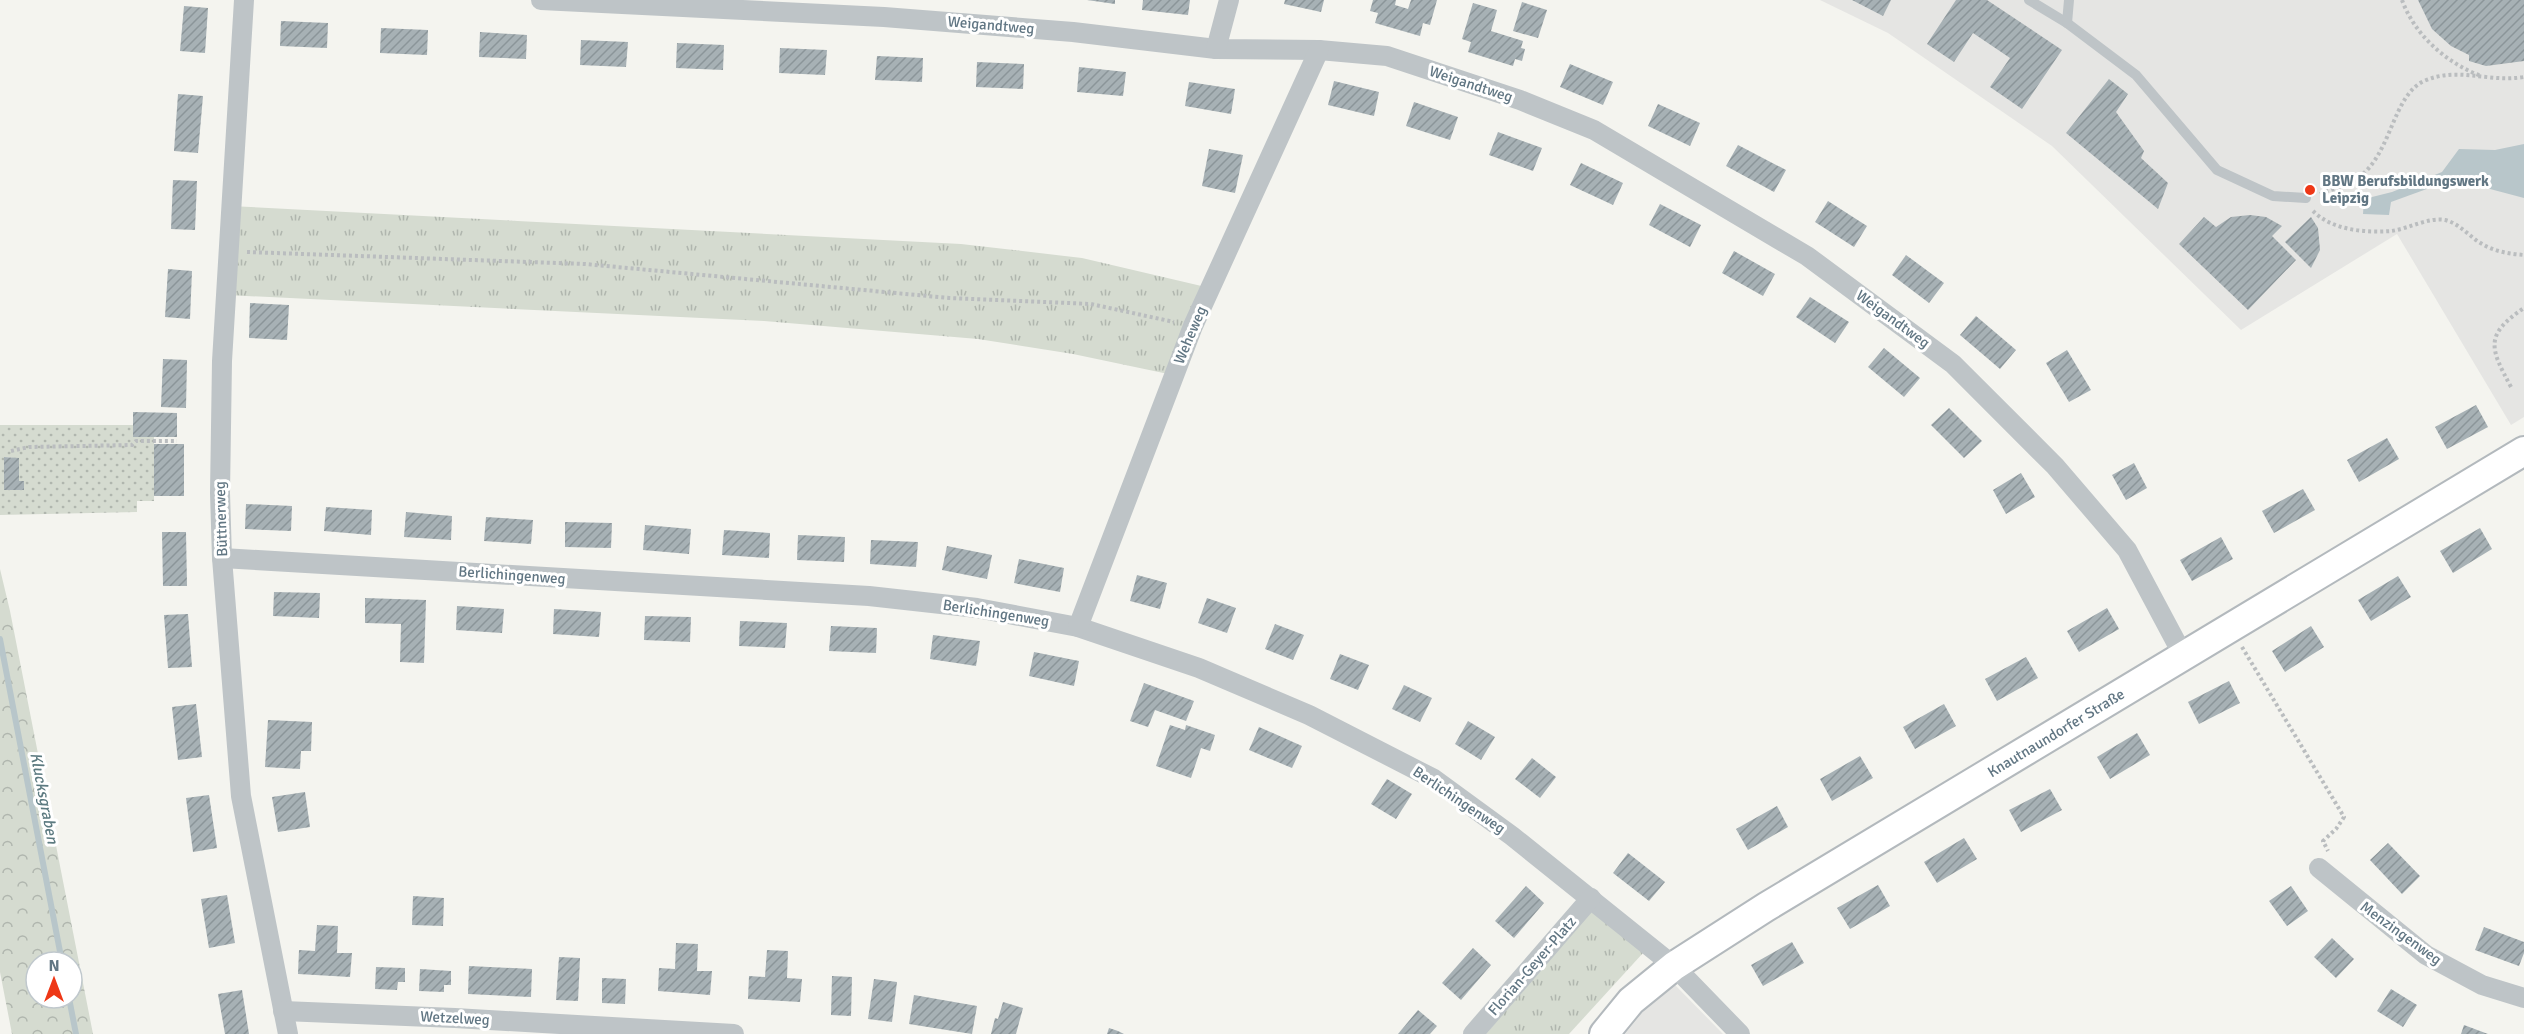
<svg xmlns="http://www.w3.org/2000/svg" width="2524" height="1034" viewBox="0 0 2524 1034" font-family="Signika,sans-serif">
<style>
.built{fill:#e5e5e3}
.grass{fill:url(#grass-tufts)}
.forest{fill:url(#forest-crowns);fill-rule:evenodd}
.garden{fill:url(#garden-dots);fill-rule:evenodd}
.water{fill:#b8c6ca}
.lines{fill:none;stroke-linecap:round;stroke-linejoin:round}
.stream{stroke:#b8c6ca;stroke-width:6}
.building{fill:url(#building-hatch)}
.secondary-casing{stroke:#b3b9bd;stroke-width:32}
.path{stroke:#babdbf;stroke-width:4;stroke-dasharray:3 3;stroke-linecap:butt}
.lane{stroke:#bec4c7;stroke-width:10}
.street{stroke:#bec4c7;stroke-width:20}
.secondary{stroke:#fff;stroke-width:28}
.poi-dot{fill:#ee3716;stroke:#fff;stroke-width:2}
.labels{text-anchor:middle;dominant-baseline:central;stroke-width:6;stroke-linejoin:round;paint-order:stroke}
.street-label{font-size:15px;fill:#617683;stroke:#fff}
.poi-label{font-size:15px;font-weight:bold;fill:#617683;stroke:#fff;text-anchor:start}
.water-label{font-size:16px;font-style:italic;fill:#5c7a80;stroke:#fff}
</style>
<defs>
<pattern id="grass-tufts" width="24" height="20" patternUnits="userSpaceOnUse" patternTransform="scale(1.5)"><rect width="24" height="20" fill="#d5dbd0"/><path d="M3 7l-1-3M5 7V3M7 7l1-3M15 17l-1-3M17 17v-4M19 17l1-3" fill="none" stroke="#b0b6ae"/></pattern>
<pattern id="forest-crowns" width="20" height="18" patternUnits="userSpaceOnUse" patternTransform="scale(1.5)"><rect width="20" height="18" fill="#d5dbd0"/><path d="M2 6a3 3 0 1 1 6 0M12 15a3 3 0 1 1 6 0" fill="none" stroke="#b0b6ae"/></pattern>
<pattern id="garden-dots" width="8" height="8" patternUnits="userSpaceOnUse" patternTransform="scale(1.5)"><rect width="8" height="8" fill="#d5dbd0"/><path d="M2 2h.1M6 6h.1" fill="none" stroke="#b0b6ae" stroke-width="1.8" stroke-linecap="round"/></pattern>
<pattern id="building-hatch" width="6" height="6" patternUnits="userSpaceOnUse" patternTransform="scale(1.5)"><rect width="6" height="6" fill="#a7b1b5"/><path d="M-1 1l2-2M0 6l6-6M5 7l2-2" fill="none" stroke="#8b9599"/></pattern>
</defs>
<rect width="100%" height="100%" fill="#f4f4ef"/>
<g class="built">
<path d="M1820,0H2524V417L2511,425L2397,234L2241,330L2052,146L1888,33Z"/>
<path d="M1675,985L1723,1034H1625L1642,1013Z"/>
</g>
<g class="grass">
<path d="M230,206L961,244L1082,258L1210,288L1173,375L1073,354L978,339L764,321L226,295Z"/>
<path d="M1594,911L1643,953L1569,1034H1486L1585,915Z"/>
</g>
<path class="forest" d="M0,569L10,611L93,1034H12L0,972ZM36,962H72V998H36Z"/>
<path class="garden" d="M0,425H133L154,437V501H137V512L0,515ZM4,457H12L19,481H24V490H4Z"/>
<path class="water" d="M2524,144V198L2475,185L2451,188L2446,182L2391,202L2389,215L2363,214L2364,199L2392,192L2442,172L2459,149L2495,150Z"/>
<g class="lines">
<g class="stream">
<path d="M0,639L62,962"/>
<path d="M69,998L76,1034"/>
</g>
</g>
<g class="building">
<path d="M1087,0H1115V4Z"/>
<path d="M1143,0H1190L1188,15L1142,10Z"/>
<path d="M1285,0H1324L1321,12L1284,4Z"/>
<path d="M1373,0H1396L1395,5L1408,9L1411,0H1437L1430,25L1423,23L1420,36L1375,23L1378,13L1370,11Z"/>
<path d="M1852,0H1891L1883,16Z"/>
<path d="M1956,0H1987L2062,50L2022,109L1990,87L2010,58L1973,33L1954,62L1927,44Z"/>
<path d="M2418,0H2524V61L2486,66L2469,61V55L2451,46L2432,29Z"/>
<path d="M1522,2L1547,10L1538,38L1513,31Z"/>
<path d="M1473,3L1497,10L1491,31L1523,41L1521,48L1525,49L1522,61L1515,59L1513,66L1468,52L1471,42L1462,39Z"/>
<path d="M184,6L208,8L205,53L180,51Z"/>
<path d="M281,21L328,23L327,48L280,46Z"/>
<path d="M381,28L428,30L427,55L380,53Z"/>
<path d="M480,32L527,35L526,59L479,57Z"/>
<path d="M581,40L628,42L626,67L580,65Z"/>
<path d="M677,43L724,45L723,70L676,68Z"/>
<path d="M780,48L827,50L825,75L779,73Z"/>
<path d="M877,56L923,58L922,82L875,80Z"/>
<path d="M977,62L1024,64L1023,89L976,87Z"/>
<path d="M1570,64L1613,82L1603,105L1560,87Z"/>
<path d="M1079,67L1126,72L1123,96L1077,92Z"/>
<path d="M2109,79L2128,94L2116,112L2144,151L2141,158L2168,183L2158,209L2066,133Z"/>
<path d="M1334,81L1379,92L1374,116L1328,105Z"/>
<path d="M1189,82L1235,89L1231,114L1185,106Z"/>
<path d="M178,94L203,96L198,153L174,151Z"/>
<path d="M1414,102L1458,117L1450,140L1406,126Z"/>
<path d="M1658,104L1700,123L1690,146L1648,126Z"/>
<path d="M1498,132L1542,148L1533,171L1489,155Z"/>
<path d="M1738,145L1786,170L1774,192L1726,166Z"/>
<path d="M1209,149L1243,155L1235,193L1202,186Z"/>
<path d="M1581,163L1623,183L1613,205L1570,185Z"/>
<path d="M173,180L197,181L195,230L171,229Z"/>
<path d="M1828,201L1867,226L1854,247L1815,222Z"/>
<path d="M1660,204L1701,225L1690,247L1649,225Z"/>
<path d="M2250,215L2266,217L2282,226L2272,236L2296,260L2248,310L2179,244L2204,217L2216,227L2231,217Z"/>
<path d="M2311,217L2318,228L2320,250L2311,268L2285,242Z"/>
<path d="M1734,251L1775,274L1763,296L1722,273Z"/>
<path d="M1906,255L1944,283L1929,303L1892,275Z"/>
<path d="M168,269L192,271L190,319L165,317Z"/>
<path d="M1810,297L1849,322L1835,343L1796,317Z"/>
<path d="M250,303L289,305L287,340L249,338Z"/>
<path d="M1976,316L2016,350L2000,369L1960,335Z"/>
<path d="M1884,348L1920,378L1904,397L1868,367Z"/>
<path d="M2067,350L2091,390L2069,402L2046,363Z"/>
<path d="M163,359L187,360L186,408L161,407Z"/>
<path d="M2476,405L2488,427L2447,449L2435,427Z"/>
<path d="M1949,408L1982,441L1964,458L1931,425Z"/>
<path d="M133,412L177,413V437H133Z"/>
<path d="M2387,438L2399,459L2359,482L2347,460Z"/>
<rect x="154" y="444" width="30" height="52"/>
<path d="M4,457L19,458V481H24V490H4Z"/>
<path d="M2134,463L2147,488L2126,500L2112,475Z"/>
<path d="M2021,473L2035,497L2006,514L1993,490Z"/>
<path d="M2303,489L2315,510L2274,533L2262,511Z"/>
<path d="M246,504L292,506L291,531L245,529Z"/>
<path d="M326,507L372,510L371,535L324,531Z"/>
<path d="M406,512L452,516L451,540L404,537Z"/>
<path d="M486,517L533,520L531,544L484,541Z"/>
<path d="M565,522L612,523L611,548L565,547Z"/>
<path d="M645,525L691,529L689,554L643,550Z"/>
<path d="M2480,528L2492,549L2453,573L2440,551Z"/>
<path d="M724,530L770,533L769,558L722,555Z"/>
<path d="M162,532H186L187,586H163Z"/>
<path d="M798,535L845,537L844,562L797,560Z"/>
<path d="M2221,537L2233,559L2192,581L2180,560Z"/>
<path d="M871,540L918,542L916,567L870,564Z"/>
<path d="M947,546L992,555L987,579L942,570Z"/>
<path d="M1019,559L1064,568L1060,592L1014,583Z"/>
<path d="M1137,575L1167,583L1160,609L1130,601Z"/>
<path d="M2398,576L2411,597L2371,621L2358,600Z"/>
<path d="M274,592L320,593L319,618L273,616Z"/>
<path d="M365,598L426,600L424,663L400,662L401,624L365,623Z"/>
<path d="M1207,598L1236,608L1227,633L1198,623Z"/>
<path d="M457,606L504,609L502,633L456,630Z"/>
<path d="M2107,608L2119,629L2079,652L2067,631Z"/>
<path d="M554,609L601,612L599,637L553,634Z"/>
<path d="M188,614L192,667L168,668L164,615Z"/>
<path d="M645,616L691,617L690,642L644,640Z"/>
<path d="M740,621L787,623L785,648L739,646Z"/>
<path d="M1275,624L1304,635L1293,660L1265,649Z"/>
<path d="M831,626L877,628L876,653L829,651Z"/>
<path d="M2311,626L2324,647L2285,672L2272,651Z"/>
<path d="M933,635L980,641L976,666L930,659Z"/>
<path d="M1034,652L1079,661L1074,686L1029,676Z"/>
<path d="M1340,654L1369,665L1358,690L1330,679Z"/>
<path d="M2026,657L2038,678L1997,701L1985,679Z"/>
<path d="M2229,681L2240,703L2199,724L2188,702Z"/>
<path d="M1144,683L1194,701L1186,721L1155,710L1148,727L1130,721Z"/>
<path d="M1404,685L1432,698L1420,722L1392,709Z"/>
<path d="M196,704L202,757L178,760L172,707Z"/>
<path d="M1944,704L1956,726L1915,749L1903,727Z"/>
<path d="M268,720L312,722L311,751H301L300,769L265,767Z"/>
<path d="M1468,721L1495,737L1481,760L1455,744Z"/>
<path d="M1170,725L1185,730L1186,725L1215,735L1210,751L1201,748L1191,778L1156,766Z"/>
<path d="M1259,727L1302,746L1292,768L1249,750Z"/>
<path d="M2137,733L2150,755L2110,779L2097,757Z"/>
<path d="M1860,756L1873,778L1832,801L1820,779Z"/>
<path d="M1532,758L1556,777L1540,798L1515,779Z"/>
<path d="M1387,779L1412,794L1396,819L1371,804Z"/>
<path d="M2050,789L2062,810L2021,832L2009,810Z"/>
<path d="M305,792L310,827L278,832L272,797Z"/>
<path d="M209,795L217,848L193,852L186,798Z"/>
<path d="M1777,806L1788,827L1748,850L1736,829Z"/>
<path d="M1964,838L1977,859L1937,883L1924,862Z"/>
<path d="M2388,843L2420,876L2402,894L2370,860Z"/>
<path d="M1628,853L1665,882L1649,901L1613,873Z"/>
<path d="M1878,885L1890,906L1850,929L1837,908Z"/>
<path d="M1526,886L1544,903L1514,938L1495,921Z"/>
<path d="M2291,886L2308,911L2287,926L2269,901Z"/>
<path d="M227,895L235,943L209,948L201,899Z"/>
<path d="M413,896L444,898L443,926L412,925Z"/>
<path d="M317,925L338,926L337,953H352L350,977L298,974L299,950L315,951Z"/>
<path d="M2484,927L2524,942V953L2519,966L2475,950Z"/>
<path d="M2332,938L2354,959L2336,978L2314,957Z"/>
<path d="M1792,942L1804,963L1763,986L1751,965Z"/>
<path d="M676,943L698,944L697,971H712L710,995L658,991L659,968L675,969Z"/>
<path d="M1473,948L1491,965L1461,1000L1442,983Z"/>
<path d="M767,950L788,951L787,978L802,979L800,1002L748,999L749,976L765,977Z"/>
<path d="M559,957L580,958L578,1001L556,1000Z"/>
<path d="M469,966L532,969L531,997L468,994Z"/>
<path d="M376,967L405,968V982H398L397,990L375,989Z"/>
<path d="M420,969L451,971V985H444V992L419,991Z"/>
<path d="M832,976L852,977L851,1016L831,1015Z"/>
<path d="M602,978L626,979L625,1004L602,1003Z"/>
<path d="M874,979L897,982L892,1022L868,1019Z"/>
<path d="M2391,989L2417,1005L2403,1027L2377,1011Z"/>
<path d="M242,990L249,1034H225L218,994Z"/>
<path d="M914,995L977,1006L972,1034L909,1024Z"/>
<path d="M1003,1002L1023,1008L1016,1034H991L995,1018L998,1019Z"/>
<path d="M1418,1010L1437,1026L1430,1034H1398Z"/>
<path d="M2464,1025L2488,1034H2461Z"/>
<path d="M1109,1028L1118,1031L1124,1034H1107Z"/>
</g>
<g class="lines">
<defs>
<path id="secondary" d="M1604,1034L1631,1001L1674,966L1766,907L2524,451"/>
</defs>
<use href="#secondary" class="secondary-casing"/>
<g class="path">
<path d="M2402,0C2415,36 2447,63 2481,76"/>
<path d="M2320,194C2332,189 2348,186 2358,178C2392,154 2392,96 2424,81C2458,66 2488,83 2524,77"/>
<path d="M2313,211C2332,230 2364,233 2391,231C2408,229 2428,217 2445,220C2461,224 2470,238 2484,245C2496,252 2511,254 2524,255"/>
<path d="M247,252L585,264L949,298L1091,304L1174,322"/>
<path d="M2511,387C2490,348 2484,335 2524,308"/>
<path d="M11,451L29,447L132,445L136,441H177"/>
<path d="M2242,647L2344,817L2336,829L2323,841L2328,851"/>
</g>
<g class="lane">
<path d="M2029,0L2067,23L2136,75L2217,170L2273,196L2306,198"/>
<path d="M2067,23L2069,0"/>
</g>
<g class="street">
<path d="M244,0L222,361L220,493L222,558L241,796L288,1034"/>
<path d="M541,0L884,17L1073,32L1216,49L1319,50L1387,56L1520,100L1594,130L1807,256L1953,364L2055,466L2127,550L2184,657"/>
<path d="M1216,49L1229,0"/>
<path d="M222,558L869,596L977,608L1078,627L1199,668L1309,715L1434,779L1512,836L1674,966L1740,1034"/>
<path d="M1078,627L1193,326L1319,50"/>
<path d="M2319,868L2426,955L2482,985L2524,998"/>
<path d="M283,1011L455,1018L734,1034"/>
<path d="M1473,1034L1591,898"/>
</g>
<use href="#secondary" class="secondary"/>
</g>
<circle class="poi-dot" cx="2310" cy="190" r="6"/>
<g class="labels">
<g class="street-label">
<text transform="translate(991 25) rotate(5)">Weigandtweg</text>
<text transform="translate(1471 84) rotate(18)">Weigandtweg</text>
<text transform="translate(1893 319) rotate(36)">Weigandtweg</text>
<text transform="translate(1190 335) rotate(-67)">Weheweg</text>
<text transform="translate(221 519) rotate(-92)">Büttnerweg</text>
<text transform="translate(512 575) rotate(4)">Berlichingenweg</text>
<text transform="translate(996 613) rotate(9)">Berlichingenweg</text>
<text transform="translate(2056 733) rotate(-31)">Knautnaundorfer Straße</text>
<text transform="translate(1459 800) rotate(34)">Berlichingenweg</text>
<text transform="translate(2401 933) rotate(36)">Menzingenweg</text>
<text transform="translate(1532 966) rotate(-49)">Florian-Geyer-Platz</text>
<text transform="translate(455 1018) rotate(3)">Wetzelweg</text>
</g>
<g class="poi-label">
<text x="2322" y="181">BBW Berufsbildungswerk<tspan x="2322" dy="17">Leipzig</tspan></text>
</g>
<g class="water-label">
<text transform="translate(44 798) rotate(79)">Klucksgraben</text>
</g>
</g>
<g transform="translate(54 980)"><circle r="28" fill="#ffffff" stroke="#c0c8cd" stroke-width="1.5"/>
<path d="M0-4.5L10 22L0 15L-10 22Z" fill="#ee3716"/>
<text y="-9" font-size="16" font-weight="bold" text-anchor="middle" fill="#617683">N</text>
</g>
</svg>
